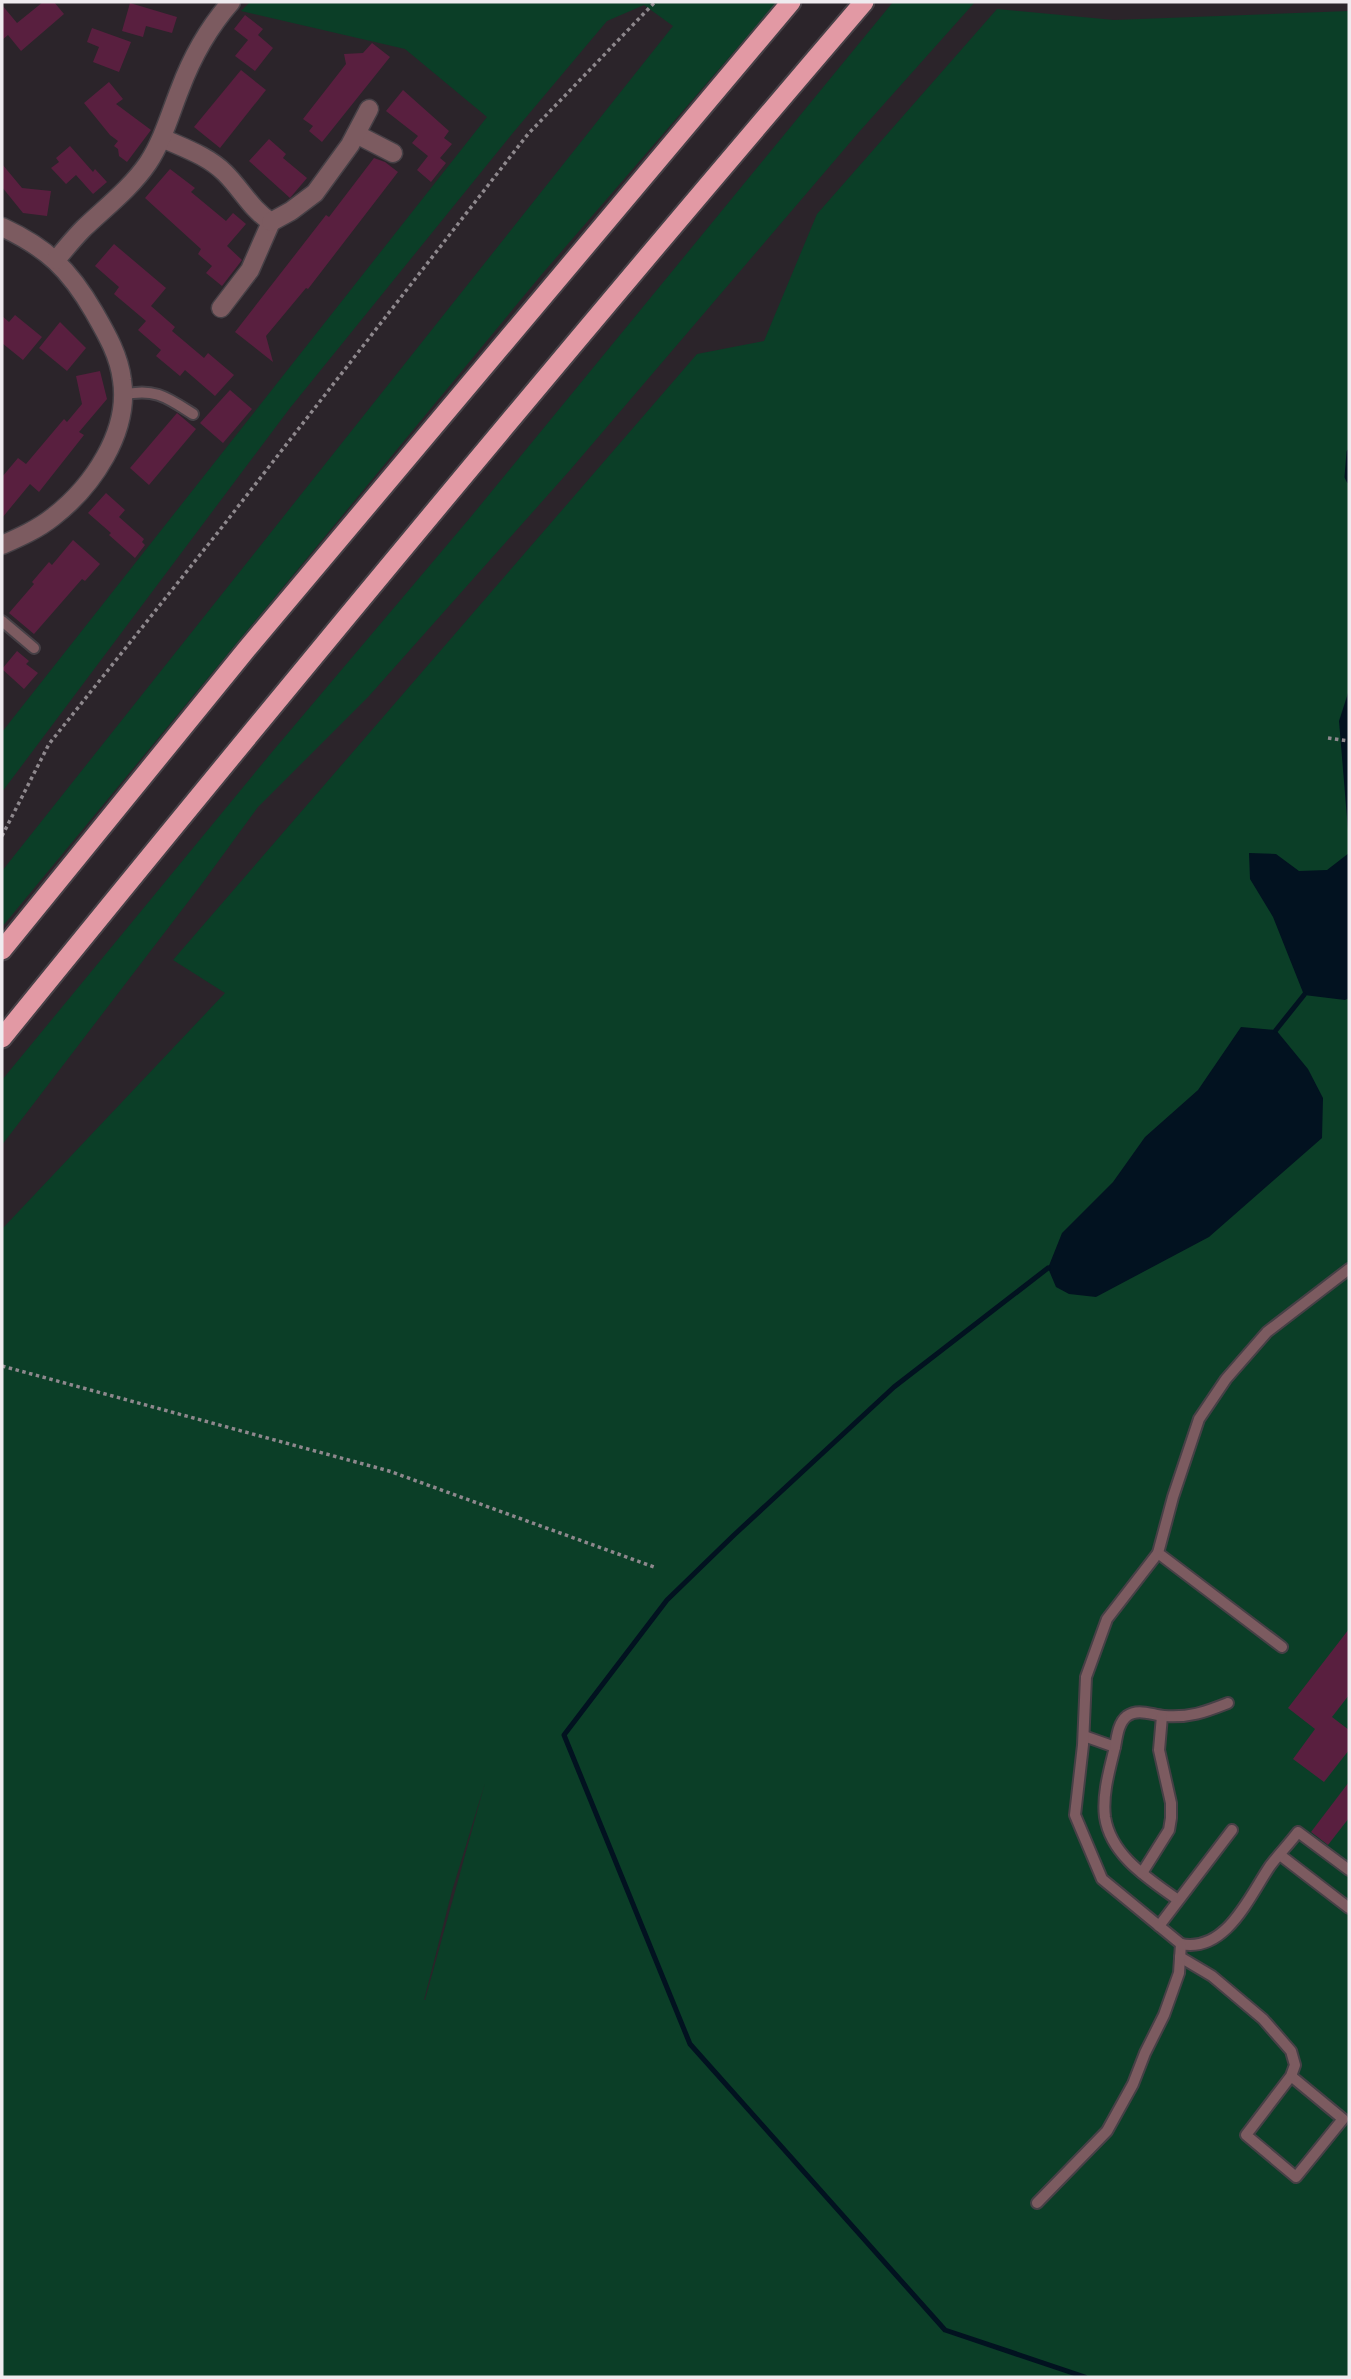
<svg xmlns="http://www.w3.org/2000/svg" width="1351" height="2379" viewBox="0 0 1351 2379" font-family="Jost,sans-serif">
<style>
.green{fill:#0b3e27;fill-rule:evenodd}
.water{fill:#021220}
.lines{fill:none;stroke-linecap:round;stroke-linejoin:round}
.stream{stroke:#021220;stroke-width:5}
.building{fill:#591f3f}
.service-casing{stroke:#464046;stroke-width:14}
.minor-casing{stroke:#464046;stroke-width:21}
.trunk-casing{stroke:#464046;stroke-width:23}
.path{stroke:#8e888d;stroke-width:3.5;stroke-dasharray:3.5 3.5;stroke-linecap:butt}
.service{stroke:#7c5b60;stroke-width:10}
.minor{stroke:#7c5b60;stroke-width:18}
.trunk{stroke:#e299a4;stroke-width:19}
</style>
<rect width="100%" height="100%" fill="#2b242a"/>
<g class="green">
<path d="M250,2H777L542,274L2,927V871L673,26L644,5L607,21L512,134L290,408L2,792V732L487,117L405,49L241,11Z"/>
<path d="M893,2H975L859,132L571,469L369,696L258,807L201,885L2,1145V1080L272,752L469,519Z"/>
<path d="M997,9L1114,20L1349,11V2377H2V1229L225,993L173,960L697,354L764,341L817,214ZM485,1783L425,2000H424L452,1891Z"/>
</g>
<g class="water">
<path d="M1349,690V842L1339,721Z"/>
<path d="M1249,853L1276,854L1299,871L1327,870L1349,853V998L1345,1000L1304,995L1273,917L1250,879Z"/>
<path d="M1241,1027L1276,1030L1308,1069L1323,1098L1322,1138L1209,1237L1096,1297L1069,1294L1056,1287L1048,1268L1062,1233L1113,1182L1145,1137L1198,1090Z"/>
</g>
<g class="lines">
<g class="stream">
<path d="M1349,452L1347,477L1349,481"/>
<path d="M1276,1030L1304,995"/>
<path d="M1048,1268L894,1387L734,1535L667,1600L564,1735L690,2044L945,2330L1085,2377"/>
</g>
</g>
<g class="building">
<path d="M43,2H54L64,14L21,51L8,35L2,40V5L17,23Z"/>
<path d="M130,3L177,17L172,33L146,26L143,37L122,31Z"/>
<path d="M245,15L263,29L258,35L273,48L255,71L235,56L248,40L234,29Z"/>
<path d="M92,28L131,42L119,72L93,62L99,47L87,42Z"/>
<path d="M372,43L390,57L322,142L309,131L313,126L303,119L346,64L344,54L363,53Z"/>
<path d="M241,70L266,90L220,148L194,127Z"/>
<path d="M109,82L123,99L116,104L151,130L127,162L119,156L118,149L114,146L118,141L110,135L84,103Z"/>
<path d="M403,90L449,131L444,138L452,144L440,158L446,163L431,182L417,170L428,156L412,143L418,136L386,111Z"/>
<path d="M269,139L286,154L283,158L307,178L290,198L249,161Z"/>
<path d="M70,146L93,172L95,169L107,182L93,194L76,175L66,184L51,168L59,162L56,158Z"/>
<path d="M374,158L385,162L398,172L308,289L306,288L266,336L273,362L235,332L326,215L329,217Z"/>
<path d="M2,164L22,188L51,191L47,216L23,213L2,187Z"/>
<path d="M170,169L195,188L191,192L226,221L233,213L246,224L227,246L242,260L222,286L206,273L212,266L198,254L201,249L145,198Z"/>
<path d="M114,244L166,288L151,306L175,327L172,331L204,358L208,353L234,375L215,396L185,370L180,376L156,356L161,350L138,330L146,321L114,294L119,287L95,266Z"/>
<path d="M15,315L42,337L23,360L2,343V316L9,322Z"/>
<path d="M60,322L86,348L67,371L39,348Z"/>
<path d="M100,371L107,399L79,432L84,435L39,492L30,484L2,518V477L18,458L26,464L64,419L67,422L82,404L76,376Z"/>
<path d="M230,390L252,409L223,443L200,423Z"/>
<path d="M177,413L196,429L149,485L130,468Z"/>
<path d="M106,493L125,510L119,517L144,539L142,542L145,545L135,558L109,535L111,533L88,513Z"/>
<path d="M73,540L100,564L85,581L82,579L34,634L9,613L34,584L32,582L49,562L52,565Z"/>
<path d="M17,651L29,661L26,664L38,673L24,689L2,669Z"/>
<path d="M1349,1629V1695L1332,1717L1349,1730V1750L1324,1782L1293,1759L1315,1729L1288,1708Z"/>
<path d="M1349,1782V1818L1328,1845L1311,1832Z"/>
</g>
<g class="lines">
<defs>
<g id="service">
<path d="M123,395C154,387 168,398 193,414"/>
<path d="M2,621L34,648"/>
<path d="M1282,1647L1158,1553L1173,1497L1199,1419L1226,1379L1267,1332L1349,1269"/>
<path d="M1084,1736L1115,1747C1110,1768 1102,1794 1105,1817C1111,1856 1149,1879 1178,1900"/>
<path d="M1115,1747C1117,1737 1118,1723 1127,1716C1138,1708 1152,1715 1164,1716C1190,1718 1205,1712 1228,1703"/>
<path d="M1280,1855L1349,1908"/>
<path d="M1142,1873L1169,1830L1171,1818V1803L1159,1750L1162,1716"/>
<path d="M1159,1926L1232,1830"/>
<path d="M1181,1944C1226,1953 1249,1897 1270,1866C1279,1854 1289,1844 1298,1832L1349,1870"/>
<path d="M1180,1957L1212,1976L1263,2019L1291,2051L1295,2065L1291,2076L1343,2119L1296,2177L1246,2135L1291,2076"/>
<path d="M1037,2203L1107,2131L1133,2084L1145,2053L1164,2015L1179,1973L1181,1944L1102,1879L1075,1815L1083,1745L1086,1677L1107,1619L1158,1553"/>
</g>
<g id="minor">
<path d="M356,134L393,153"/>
<path d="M162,138C184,148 208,156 225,173C242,190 251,209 271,222L250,270L221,308"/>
<path d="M271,222L291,211L315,193L350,145L369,109"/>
<path d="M2,227C47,248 69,269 94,312C106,333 119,355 122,380C130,432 92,487 53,517C38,529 20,537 2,545"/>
<path d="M56,260C65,249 74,238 84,228C106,207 131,188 148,163C163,140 170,114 180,89C192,57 209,27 231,2"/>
</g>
<g id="trunk">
<path d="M2,950L246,650L791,2"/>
<path d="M2,1038C285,689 572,343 864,2"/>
</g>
</defs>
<use href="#service" class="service-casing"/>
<use href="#minor" class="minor-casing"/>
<use href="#trunk" class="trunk-casing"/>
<g class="path">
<path d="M1328,738L1349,741"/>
<path d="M2,836L49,744L219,531L528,134L655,2"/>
<path d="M2,1366L389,1471L654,1567"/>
</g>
<use href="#service" class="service"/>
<use href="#minor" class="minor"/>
<use href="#trunk" class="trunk"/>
</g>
<rect width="1351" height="2379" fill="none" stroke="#efebef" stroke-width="7"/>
</svg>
